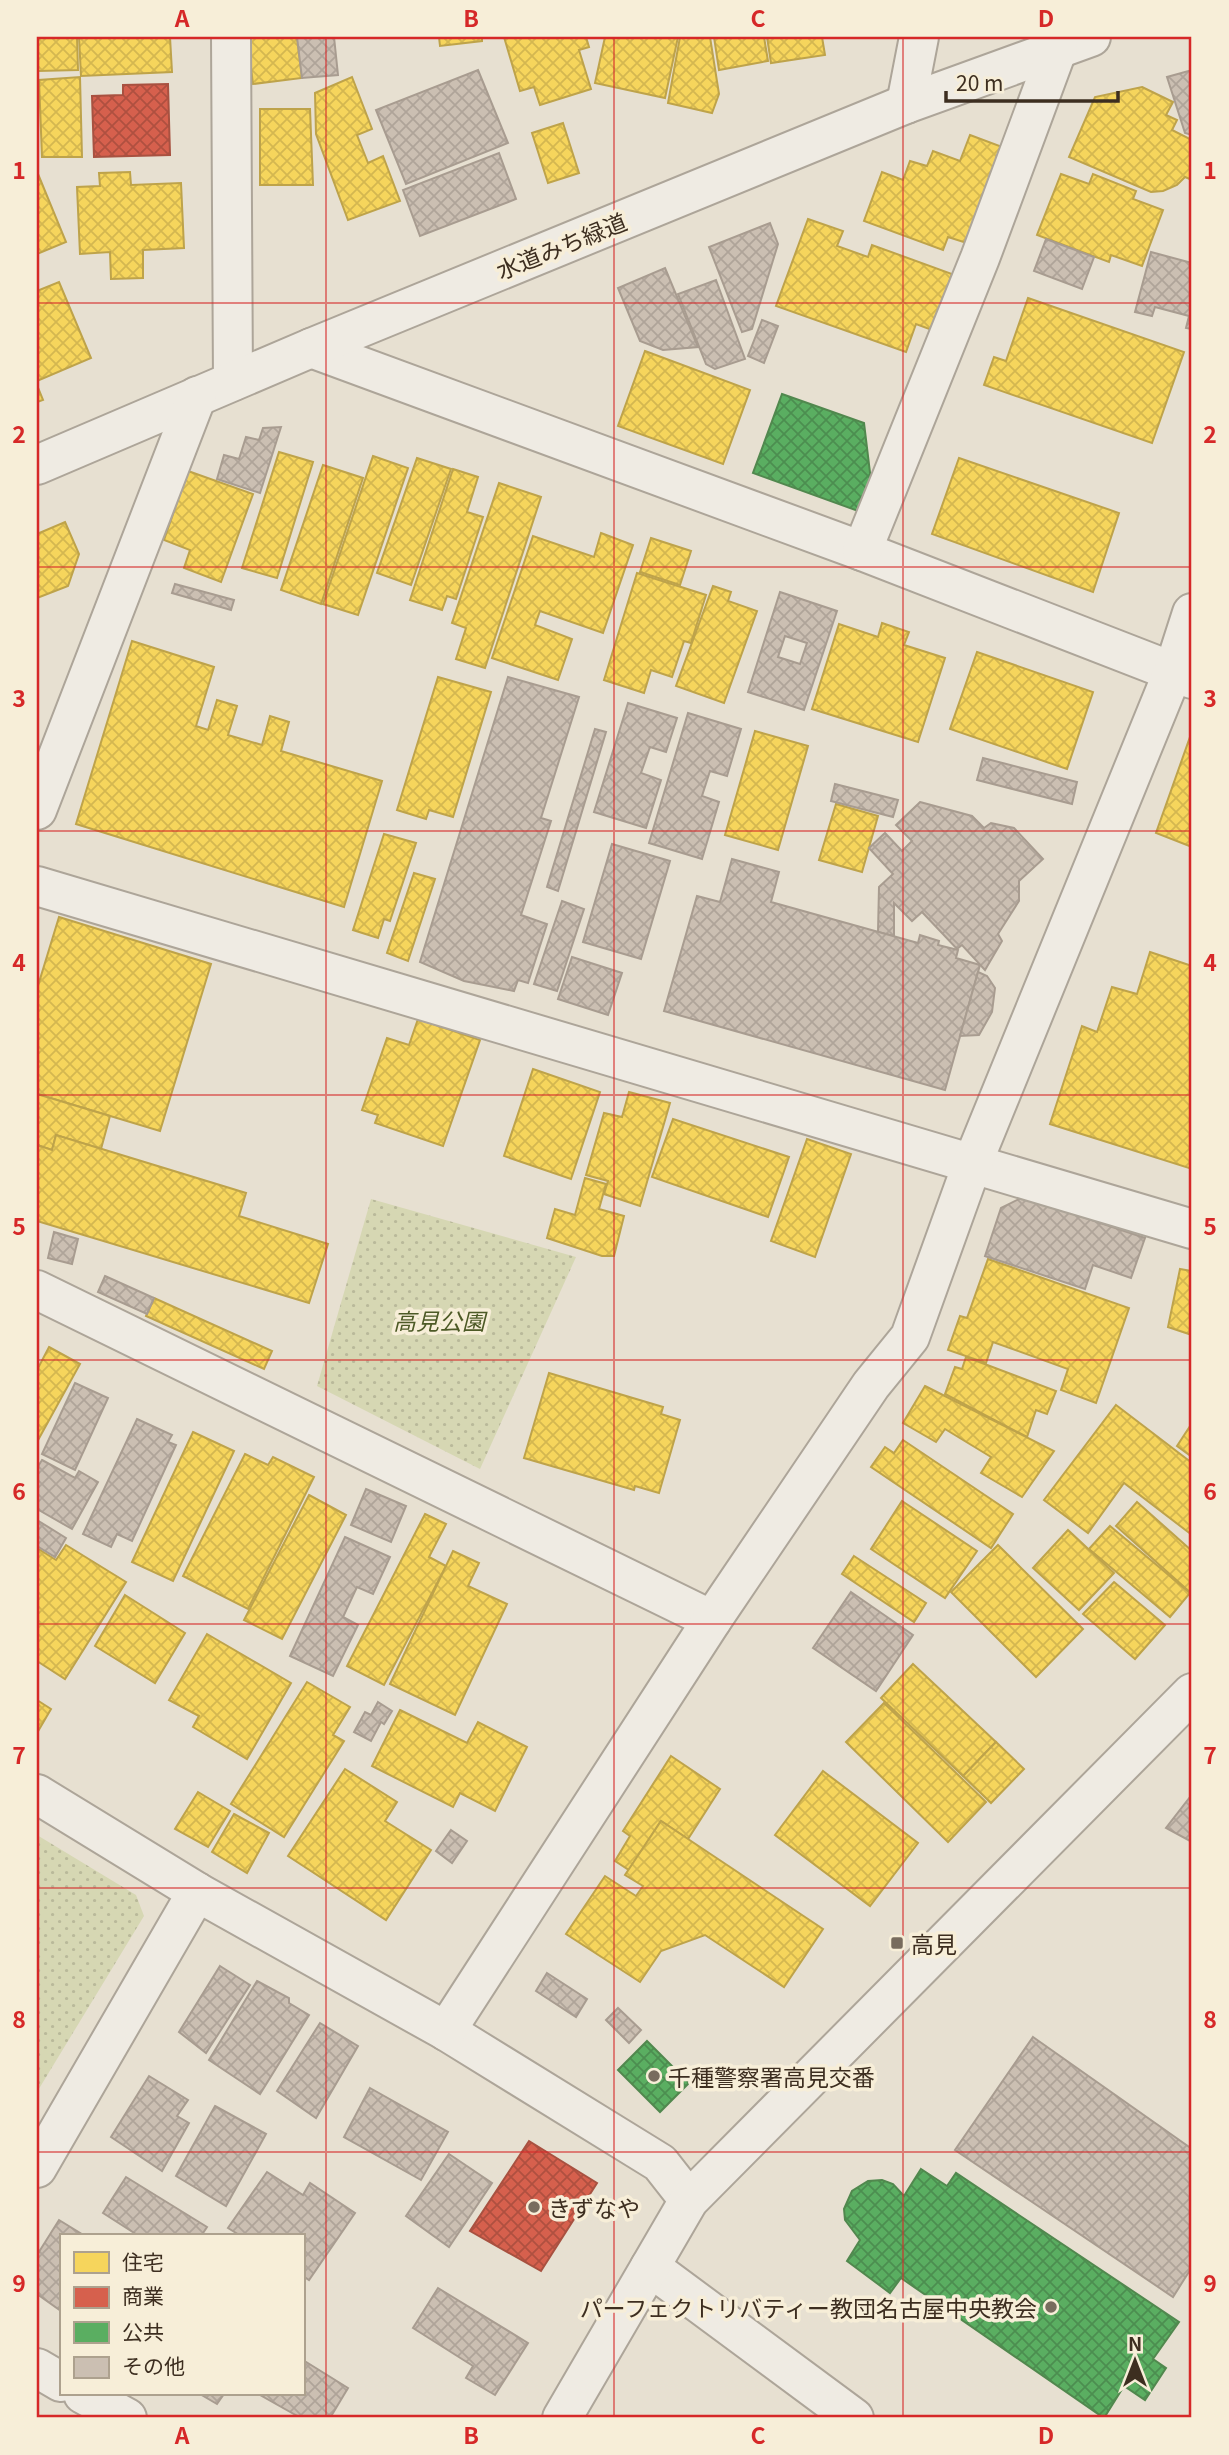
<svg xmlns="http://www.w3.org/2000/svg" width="1229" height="2455" viewBox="0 0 1229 2455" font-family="Georgia,'Noto Sans JP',serif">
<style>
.green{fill:url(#green-dots)}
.homes{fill:url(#homes-cross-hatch);stroke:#bea34a;stroke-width:2}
.shops{fill:url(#shops-cross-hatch);stroke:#a85140;stroke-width:2}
.public{fill:url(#public-cross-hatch);stroke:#51884e;stroke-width:2}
.building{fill:url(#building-cross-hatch);stroke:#a89c90;stroke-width:2;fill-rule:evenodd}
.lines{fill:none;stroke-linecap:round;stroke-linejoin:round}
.minor-casing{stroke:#ada599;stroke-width:42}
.minor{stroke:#efebe3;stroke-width:38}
.grid{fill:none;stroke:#d62828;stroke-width:2;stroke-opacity:0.55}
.poi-dot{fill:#786c5e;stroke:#f7eed8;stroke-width:2.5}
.labels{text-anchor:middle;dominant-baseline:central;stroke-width:7;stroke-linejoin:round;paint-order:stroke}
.street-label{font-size:23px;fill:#3d2e20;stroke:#f7eed8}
.park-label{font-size:23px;font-style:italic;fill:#4d5a26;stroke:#f7eed8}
.poi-label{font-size:23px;fill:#3d2e20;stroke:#f7eed8;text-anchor:start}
.neatline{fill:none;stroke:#d62828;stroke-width:2.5}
.grid-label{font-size:23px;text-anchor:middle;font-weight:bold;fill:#d62828}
</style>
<defs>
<pattern id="green-dots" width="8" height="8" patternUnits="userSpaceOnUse" patternTransform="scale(1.75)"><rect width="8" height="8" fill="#d6d7b3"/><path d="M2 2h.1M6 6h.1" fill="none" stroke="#b9b99a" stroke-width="1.8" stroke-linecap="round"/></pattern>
<pattern id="homes-cross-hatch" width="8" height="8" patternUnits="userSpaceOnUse" patternTransform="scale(1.75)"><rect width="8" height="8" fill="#f6d55c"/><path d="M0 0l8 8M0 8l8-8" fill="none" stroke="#d4b750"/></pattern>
<pattern id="shops-cross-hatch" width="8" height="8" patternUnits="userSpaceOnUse" patternTransform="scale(1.75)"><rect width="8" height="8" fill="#d6604d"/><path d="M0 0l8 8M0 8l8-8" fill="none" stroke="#af5040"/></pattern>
<pattern id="public-cross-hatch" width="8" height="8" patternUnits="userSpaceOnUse" patternTransform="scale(1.75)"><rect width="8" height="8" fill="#5aae61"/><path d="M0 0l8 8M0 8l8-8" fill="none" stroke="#4c8e50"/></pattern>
<pattern id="building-cross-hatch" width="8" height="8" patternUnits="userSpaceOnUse" patternTransform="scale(1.75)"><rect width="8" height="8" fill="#cbbfb2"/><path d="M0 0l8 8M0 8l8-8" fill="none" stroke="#afa499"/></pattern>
</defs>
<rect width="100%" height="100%" fill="#e7e0d1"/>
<g class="green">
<path d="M371,1199L576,1257L480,1469L317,1386Z"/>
<path d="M37,1835L136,1895L144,1916L37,2092Z"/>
</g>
<g class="homes">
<path d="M37,37H77L78,70L38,71Z"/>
<path d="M79,37H170L172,72L81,76Z"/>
<path d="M247,37H297L302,78L253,84Z"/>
<path d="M439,37H482V41L440,46Z"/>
<path d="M504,37H586L589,47L579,50L591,89L540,105L534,87L520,91Z"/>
<path d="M605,37H678L665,98L595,83Z"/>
<path d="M680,37H710L719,94L712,113L668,103Z"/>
<path d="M714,37H764L768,61L719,70Z"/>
<path d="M767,37H822L825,55L771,63Z"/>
<path d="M80,77L82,157H42L39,80Z"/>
<path d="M352,77L372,129L357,135L368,163L383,156L400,201L348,220L316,134L315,93Z"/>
<path d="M1142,87L1173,102L1166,115L1177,120L1172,130L1192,140V180L1185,177L1177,185L1163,191L1151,192L1069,157L1095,97Z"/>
<path d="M260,109H310L313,185H260Z"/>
<path d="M563,123L579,173L548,183L532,133Z"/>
<path d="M970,135L1005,148L970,244L948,237L943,250L864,221L882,172L903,180L910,161L927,166L933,151L960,161Z"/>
<path d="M130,172L131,185L181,183L184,248L143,250V278L111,279L110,252L80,254L77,187L100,186L99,173Z"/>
<path d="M38,174L66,242L37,254V175Z"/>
<path d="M1061,174L1089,184L1093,174L1136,191L1133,199L1163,210L1142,266L1111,255L1109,262L1037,235Z"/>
<path d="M808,219L843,231L837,246L868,257L872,245L952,274L932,330L916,324L906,352L776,306Z"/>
<path d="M59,282L91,358L37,381V291Z"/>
<path d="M1028,298L1184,352L1152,443L984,385L994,357L1006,361Z"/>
<path d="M645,351L750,390L723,464L618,426Z"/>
<path d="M37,385L43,400L37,402Z"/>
<path d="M279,452L313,462L277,578L242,568Z"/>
<path d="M373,456L408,468L358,615L323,604Z"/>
<path d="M417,458L451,469L411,585L377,573Z"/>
<path d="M959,458L1119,513L1093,592L932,534Z"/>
<path d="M323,465L363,478L321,604L281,590Z"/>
<path d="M453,469L478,477L467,512L483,517L456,599L447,596L442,610L410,600Z"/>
<path d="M188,471L253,494L221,582L184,568L190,550L164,540Z"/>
<path d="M499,483L541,497L485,668L456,659L466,628L452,623Z"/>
<path d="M65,522L79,554L68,586L37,598V534Z"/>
<path d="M601,533L633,545L603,633L540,611L535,625L572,639L558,680L492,658L533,536L594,557Z"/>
<path d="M651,538L691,551L680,585L640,572Z"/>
<path d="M637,573L706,595L691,643L684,641L672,677L651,670L644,693L604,680Z"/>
<path d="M713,586L731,592L728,601L757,611L724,703L676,686Z"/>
<path d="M882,623L909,632L904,645L945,658L918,742L812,709L839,624L878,637Z"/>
<path d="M132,641L214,667L196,726L208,730L217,700L237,706L228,735L262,745L270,716L289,722L281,751L382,781L344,907L76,824Z"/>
<path d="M977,652L1093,692L1067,769L950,729Z"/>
<path d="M438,677L491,692L453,817L429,810L426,819L397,810Z"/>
<path d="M755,731L808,746L778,850L725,835Z"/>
<path d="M1190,737L1192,738V847L1156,833Z"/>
<path d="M836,804L878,816L862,872L819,860Z"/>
<path d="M384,834L416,843L390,921L384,919L378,938L353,930Z"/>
<path d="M414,873L435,879L408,961L387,953Z"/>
<path d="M59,917L211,964L160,1131L37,1094V989Z"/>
<path d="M1150,952L1192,966V1169L1050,1124L1082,1026L1097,1032L1112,987L1137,994Z"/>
<path d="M418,1019L480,1040L443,1146L375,1123L378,1115L362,1110L387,1038L409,1045Z"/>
<path d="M533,1069L600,1092L571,1179L504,1156Z"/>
<path d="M629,1092L670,1103L640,1206L604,1194L608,1181L586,1175L604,1113L622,1117Z"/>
<path d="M37,1094L110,1116L101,1149L56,1135L52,1150L37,1145Z"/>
<path d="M673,1119L789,1157L768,1217L652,1177Z"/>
<path d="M56,1135L246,1193L239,1216L328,1244L309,1303L37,1221V1145L52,1150Z"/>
<path d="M807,1139L851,1154L815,1257L771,1241Z"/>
<path d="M585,1178L606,1184L599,1209L624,1216L614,1256H602L547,1238L555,1209L575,1215Z"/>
<path d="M988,1259L1129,1308L1096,1403L1061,1390L1068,1369L993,1342L986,1363L948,1350L960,1316L967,1318Z"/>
<path d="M1180,1269L1192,1271V1335L1168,1327Z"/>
<path d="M154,1298L272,1351L264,1369L146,1316Z"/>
<path d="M49,1347L80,1364L37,1442V1370Z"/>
<path d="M966,1357L1056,1391L1047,1414L1036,1410L1027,1437L945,1394L955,1367L962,1369Z"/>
<path d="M549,1373L663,1407L661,1414L680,1420L659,1493L635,1486L634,1490L524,1458Z"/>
<path d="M925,1386L1054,1451L1022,1497L981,1473L991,1457L945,1429L936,1442L903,1423Z"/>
<path d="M1116,1405L1192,1463V1535L1124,1483L1088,1533L1044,1500Z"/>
<path d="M1192,1423V1457L1177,1446Z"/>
<path d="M193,1432L234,1451L173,1581L132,1562Z"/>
<path d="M903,1440L1013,1514L991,1548L871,1467L885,1447L894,1453Z"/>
<path d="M245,1454L268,1465L273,1457L314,1477L248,1609L183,1576Z"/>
<path d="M309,1495L346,1515L282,1639L244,1620Z"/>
<path d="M902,1501L977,1551L945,1598L871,1549Z"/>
<path d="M1137,1502L1192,1551V1594L1116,1526Z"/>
<path d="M425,1514L446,1524L429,1557L446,1566L384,1685L347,1666Z"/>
<path d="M1110,1526L1190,1593L1170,1617L1089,1549Z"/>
<path d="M1068,1530L1114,1573L1079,1610L1033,1568Z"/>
<path d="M66,1545L126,1582L65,1679L37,1661V1548L56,1560Z"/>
<path d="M998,1545L1083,1629L1036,1677L951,1592Z"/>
<path d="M453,1551L479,1563L468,1586L507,1604L455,1715L390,1684Z"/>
<path d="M854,1556L926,1603L914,1622L842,1574Z"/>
<path d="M1114,1582L1165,1625L1135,1659L1083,1614Z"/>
<path d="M125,1595L185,1633L155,1683L95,1646Z"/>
<path d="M207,1634L291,1683L247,1759L193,1727L199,1716L169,1700Z"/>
<path d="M913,1664L996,1742L963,1776L881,1698Z"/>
<path d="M307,1682L350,1707L333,1735L344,1741L284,1837L231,1804Z"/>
<path d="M37,1700L51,1709L37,1733Z"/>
<path d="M884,1703L986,1802L948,1842L846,1742Z"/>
<path d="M400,1710L467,1743L478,1722L527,1747L495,1811L460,1793L453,1807L372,1766Z"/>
<path d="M996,1742L1024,1769L991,1803L963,1776Z"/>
<path d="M671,1756L720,1789L688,1839L661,1821L629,1870L615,1861L630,1836L623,1831Z"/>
<path d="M345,1769L397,1802L385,1821L431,1850L386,1920L288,1856Z"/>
<path d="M823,1771L918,1843L870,1906L775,1835Z"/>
<path d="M198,1792L230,1811L208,1847L175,1829Z"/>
<path d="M234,1814L269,1833L247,1873L212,1852Z"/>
<path d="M661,1821L823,1929L784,1987L705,1935L661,1951L640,1982L566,1934L605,1876L636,1896L643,1886L625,1875Z"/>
</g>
<g class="shops">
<path d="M168,84L170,155L94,157L92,96L123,95V85Z"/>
<path d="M529,2141L597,2183L541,2271L470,2231Z"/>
</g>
<g class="public">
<path d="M782,394L864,423L871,481L861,512L753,473Z"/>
<path d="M647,2041L689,2083L660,2112L618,2070Z"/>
<path d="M921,2169L947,2186L956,2173L1179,2322L1153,2359L1166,2368L1145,2400L1124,2386L1104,2418L901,2278L890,2293L847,2261L860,2240L845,2220L844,2209L852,2191L868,2181L882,2180L893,2184L904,2196Z"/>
</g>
<g class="building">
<path d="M297,37H334L338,75L302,78Z"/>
<path d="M478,70L508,143L406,184L376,110Z"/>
<path d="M1192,70V135L1185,133L1167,77Z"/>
<path d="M499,153L516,199L420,236L403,190Z"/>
<path d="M770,223L778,244L752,329L742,332L709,247Z"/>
<path d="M1046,239L1094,257L1082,289L1034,271Z"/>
<path d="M1151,252L1192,263V329L1186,328L1189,316L1155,307L1152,316L1135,312Z"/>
<path d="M665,268L698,347L663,350L640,341L618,288Z"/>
<path d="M716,280L745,359L715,369L706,364L678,294Z"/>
<path d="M762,320L778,326L764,363L748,356Z"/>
<path d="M281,427L260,493L217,479L224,455L239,459L246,437L259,440L263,428Z"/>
<path d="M175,584L234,600L231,610L172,593Z"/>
<path d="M780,592L837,611L804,710L748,692ZM785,636L807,643L800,664L778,657Z"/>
<path d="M508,677L579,697L541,818L551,821L521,915L547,924L528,983L518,980L514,991L464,981L420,962Z"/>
<path d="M628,703L677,718L666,752L650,747L641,773L661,780L646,828L594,812Z"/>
<path d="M688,713L741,729L727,776L710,771L702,796L719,802L702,859L649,843Z"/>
<path d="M595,729L606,732L558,891L547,887Z"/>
<path d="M983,758L1077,782L1072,804L977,780Z"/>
<path d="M835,784L898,800L893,817L831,801Z"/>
<path d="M920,802L972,816L984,828L991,823L1014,828L1043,859L1019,881V901L998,934L1002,941L985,970L962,945L957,949L922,912L912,921L894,903V936L878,932L879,887L893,874L869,848L885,833L902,851L912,841L896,825Z"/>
<path d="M612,844L670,861L641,959L583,942Z"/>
<path d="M732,859L779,872L771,902L918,943L920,935L939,941L938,945L958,950L956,958L980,965L945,1090L664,1011L697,896L720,902Z"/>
<path d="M562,901L584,909L557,991L534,984Z"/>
<path d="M572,957L622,973L608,1015L558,999Z"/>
<path d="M978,972L987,976L995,988L992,1012L979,1035L960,1036Z"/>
<path d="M1023,1197L1145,1238L1131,1278L1093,1265L1085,1289L985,1256L1001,1208Z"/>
<path d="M54,1232L78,1239L72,1264L48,1258Z"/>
<path d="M105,1276L154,1298L147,1314L98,1292Z"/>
<path d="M75,1383L108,1398L75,1470L42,1454Z"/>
<path d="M137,1419L172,1435L168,1442L176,1445L132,1541L117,1534L111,1547L83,1534Z"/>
<path d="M42,1460L75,1478L79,1471L98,1482L72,1529L37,1509V1468Z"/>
<path d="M366,1489L406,1506L391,1542L351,1525Z"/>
<path d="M37,1520L66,1538L55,1557L37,1546Z"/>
<path d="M345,1537L390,1557L373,1594L357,1587L343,1617L358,1625L333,1676L290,1656Z"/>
<path d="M851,1592L913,1635L876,1691L813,1648Z"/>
<path d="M378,1702L392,1711L384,1724L381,1722L371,1741L354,1732L365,1712L371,1715Z"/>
<path d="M1190,1797L1192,1799V1842L1166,1828Z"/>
<path d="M451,1830L467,1841L452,1863L436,1851Z"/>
<path d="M220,1966L250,1985L206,2053L179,2032Z"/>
<path d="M547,1973L587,1999L576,2017L536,1991Z"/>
<path d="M257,1981L289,1998V2003L309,2015L260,2094L209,2060Z"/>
<path d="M618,2008L641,2030L629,2043L606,2020Z"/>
<path d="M320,2023L358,2046L316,2118L277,2091Z"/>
<path d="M1033,2037L1192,2149V2267L1173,2297L955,2150Z"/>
<path d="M149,2076L188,2100L177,2116L189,2123L162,2171L111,2137Z"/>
<path d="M370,2088L448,2132L421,2180L344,2137Z"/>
<path d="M215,2106L266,2134L226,2206L176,2176Z"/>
<path d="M449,2154L492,2183L449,2247L406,2216Z"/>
<path d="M267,2172L303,2195L310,2183L355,2213L309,2280L303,2276V2236H241L228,2228Z"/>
<path d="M126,2177L207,2227L201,2236H139L103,2213Z"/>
<path d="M59,2220L85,2236H61V2311L37,2294V2255Z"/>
<path d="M438,2288L528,2343L495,2395L466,2378L473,2366L413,2328Z"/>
<path d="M303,2360L348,2388L330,2418H301L260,2395L303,2394Z"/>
<path d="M200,2394H224L217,2404Z"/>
</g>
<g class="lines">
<defs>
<g id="minor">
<path d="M231,37L233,381"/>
<path d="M906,104L919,37"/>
<path d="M311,348L862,551L1192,679"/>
<path d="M37,465L311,348L906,104L1091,37"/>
<path d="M862,551L980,258L1058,48"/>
<path d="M37,810L197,396"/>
<path d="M37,886L1192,1229"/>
<path d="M37,1290L712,1620"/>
<path d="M37,1794L197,1892L446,2031L660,2163L689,2200"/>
<path d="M446,2031L712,1620L871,1385L910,1337L973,1162L1173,672L1192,613"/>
<path d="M37,2168L197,1892"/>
<path d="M650,2267L854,2418"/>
<path d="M37,2368L61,2382"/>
<path d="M83,2394L127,2418"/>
<path d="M562,2418L689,2200L1192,1693"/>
</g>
</defs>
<use href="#minor" class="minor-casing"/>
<use href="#minor" class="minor"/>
</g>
<path class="grid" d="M326,37V2418M614,37V2418M903,37V2418M37,303H1192M37,567H1192M37,831H1192M37,1095H1192M37,1360H1192M37,1624H1192M37,1888H1192M37,2152H1192"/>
<g class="poi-dot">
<rect x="890" y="1936" width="14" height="14" rx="3.5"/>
<circle cx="654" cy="2076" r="7"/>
<circle cx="534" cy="2207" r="7"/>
<circle cx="1051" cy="2307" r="7"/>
</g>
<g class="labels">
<g class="street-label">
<text transform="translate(561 245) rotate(-22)">水道みち緑道</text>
</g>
<g class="park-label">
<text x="439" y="1320">高見公園</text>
</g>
<g class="poi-label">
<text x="911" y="1943">高見</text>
<text x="668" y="2076">千種警察署高見交番</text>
<text x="548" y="2207">きずなや</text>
<text x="1037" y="2307" text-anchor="end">パーフェクトリバティー教団名古屋中央教会</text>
</g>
</g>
<rect width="1229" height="2455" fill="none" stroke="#f7eed8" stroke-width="77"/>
<rect x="60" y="2234" width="245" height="161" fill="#f7eed8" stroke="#ada18e" stroke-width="2"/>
<rect x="74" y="2252" width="35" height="21" fill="#f6d55c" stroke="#ada18e" stroke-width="2"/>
<text x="122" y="2270" font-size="21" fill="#3d2e20">住宅</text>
<rect x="74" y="2287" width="35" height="21" fill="#d6604d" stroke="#ada18e" stroke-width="2"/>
<text x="122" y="2304" font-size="21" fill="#3d2e20">商業</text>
<rect x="74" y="2322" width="35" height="21" fill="#5aae61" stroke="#ada18e" stroke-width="2"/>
<text x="122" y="2340" font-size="21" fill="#3d2e20">公共</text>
<rect x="74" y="2357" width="35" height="21" fill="#cbbfb2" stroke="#ada18e" stroke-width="2"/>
<text x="122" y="2374" font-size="21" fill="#3d2e20">その他</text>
<g transform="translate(1135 2361)" stroke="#f7eed8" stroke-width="5" paint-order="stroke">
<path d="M0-5L12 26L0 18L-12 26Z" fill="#3d2e20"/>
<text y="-10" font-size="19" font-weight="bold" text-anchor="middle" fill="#3d2e20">N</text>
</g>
<path d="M946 91v10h172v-10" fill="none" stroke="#3d2e20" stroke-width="3.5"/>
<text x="956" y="91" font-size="21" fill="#3d2e20" stroke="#f7eed8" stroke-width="5" paint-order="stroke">20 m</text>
<rect x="38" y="38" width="1152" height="2378" class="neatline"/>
<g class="grid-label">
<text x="182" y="27">A</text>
<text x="471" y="27">B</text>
<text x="758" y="27">C</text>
<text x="1046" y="27">D</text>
<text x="19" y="179">1</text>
<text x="1210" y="179">1</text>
<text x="19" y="443">2</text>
<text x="1210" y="443">2</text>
<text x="19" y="707">3</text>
<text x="1210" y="707">3</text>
<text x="19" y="971">4</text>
<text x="1210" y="971">4</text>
<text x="19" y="1235">5</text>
<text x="1210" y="1235">5</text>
<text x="19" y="1500">6</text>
<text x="1210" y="1500">6</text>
<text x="19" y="1764">7</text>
<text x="1210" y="1764">7</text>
<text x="19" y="2028">8</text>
<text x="1210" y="2028">8</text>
<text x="19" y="2292">9</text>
<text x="1210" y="2292">9</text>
<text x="182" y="2444">A</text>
<text x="471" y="2444">B</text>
<text x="758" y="2444">C</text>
<text x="1046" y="2444">D</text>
</g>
</svg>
